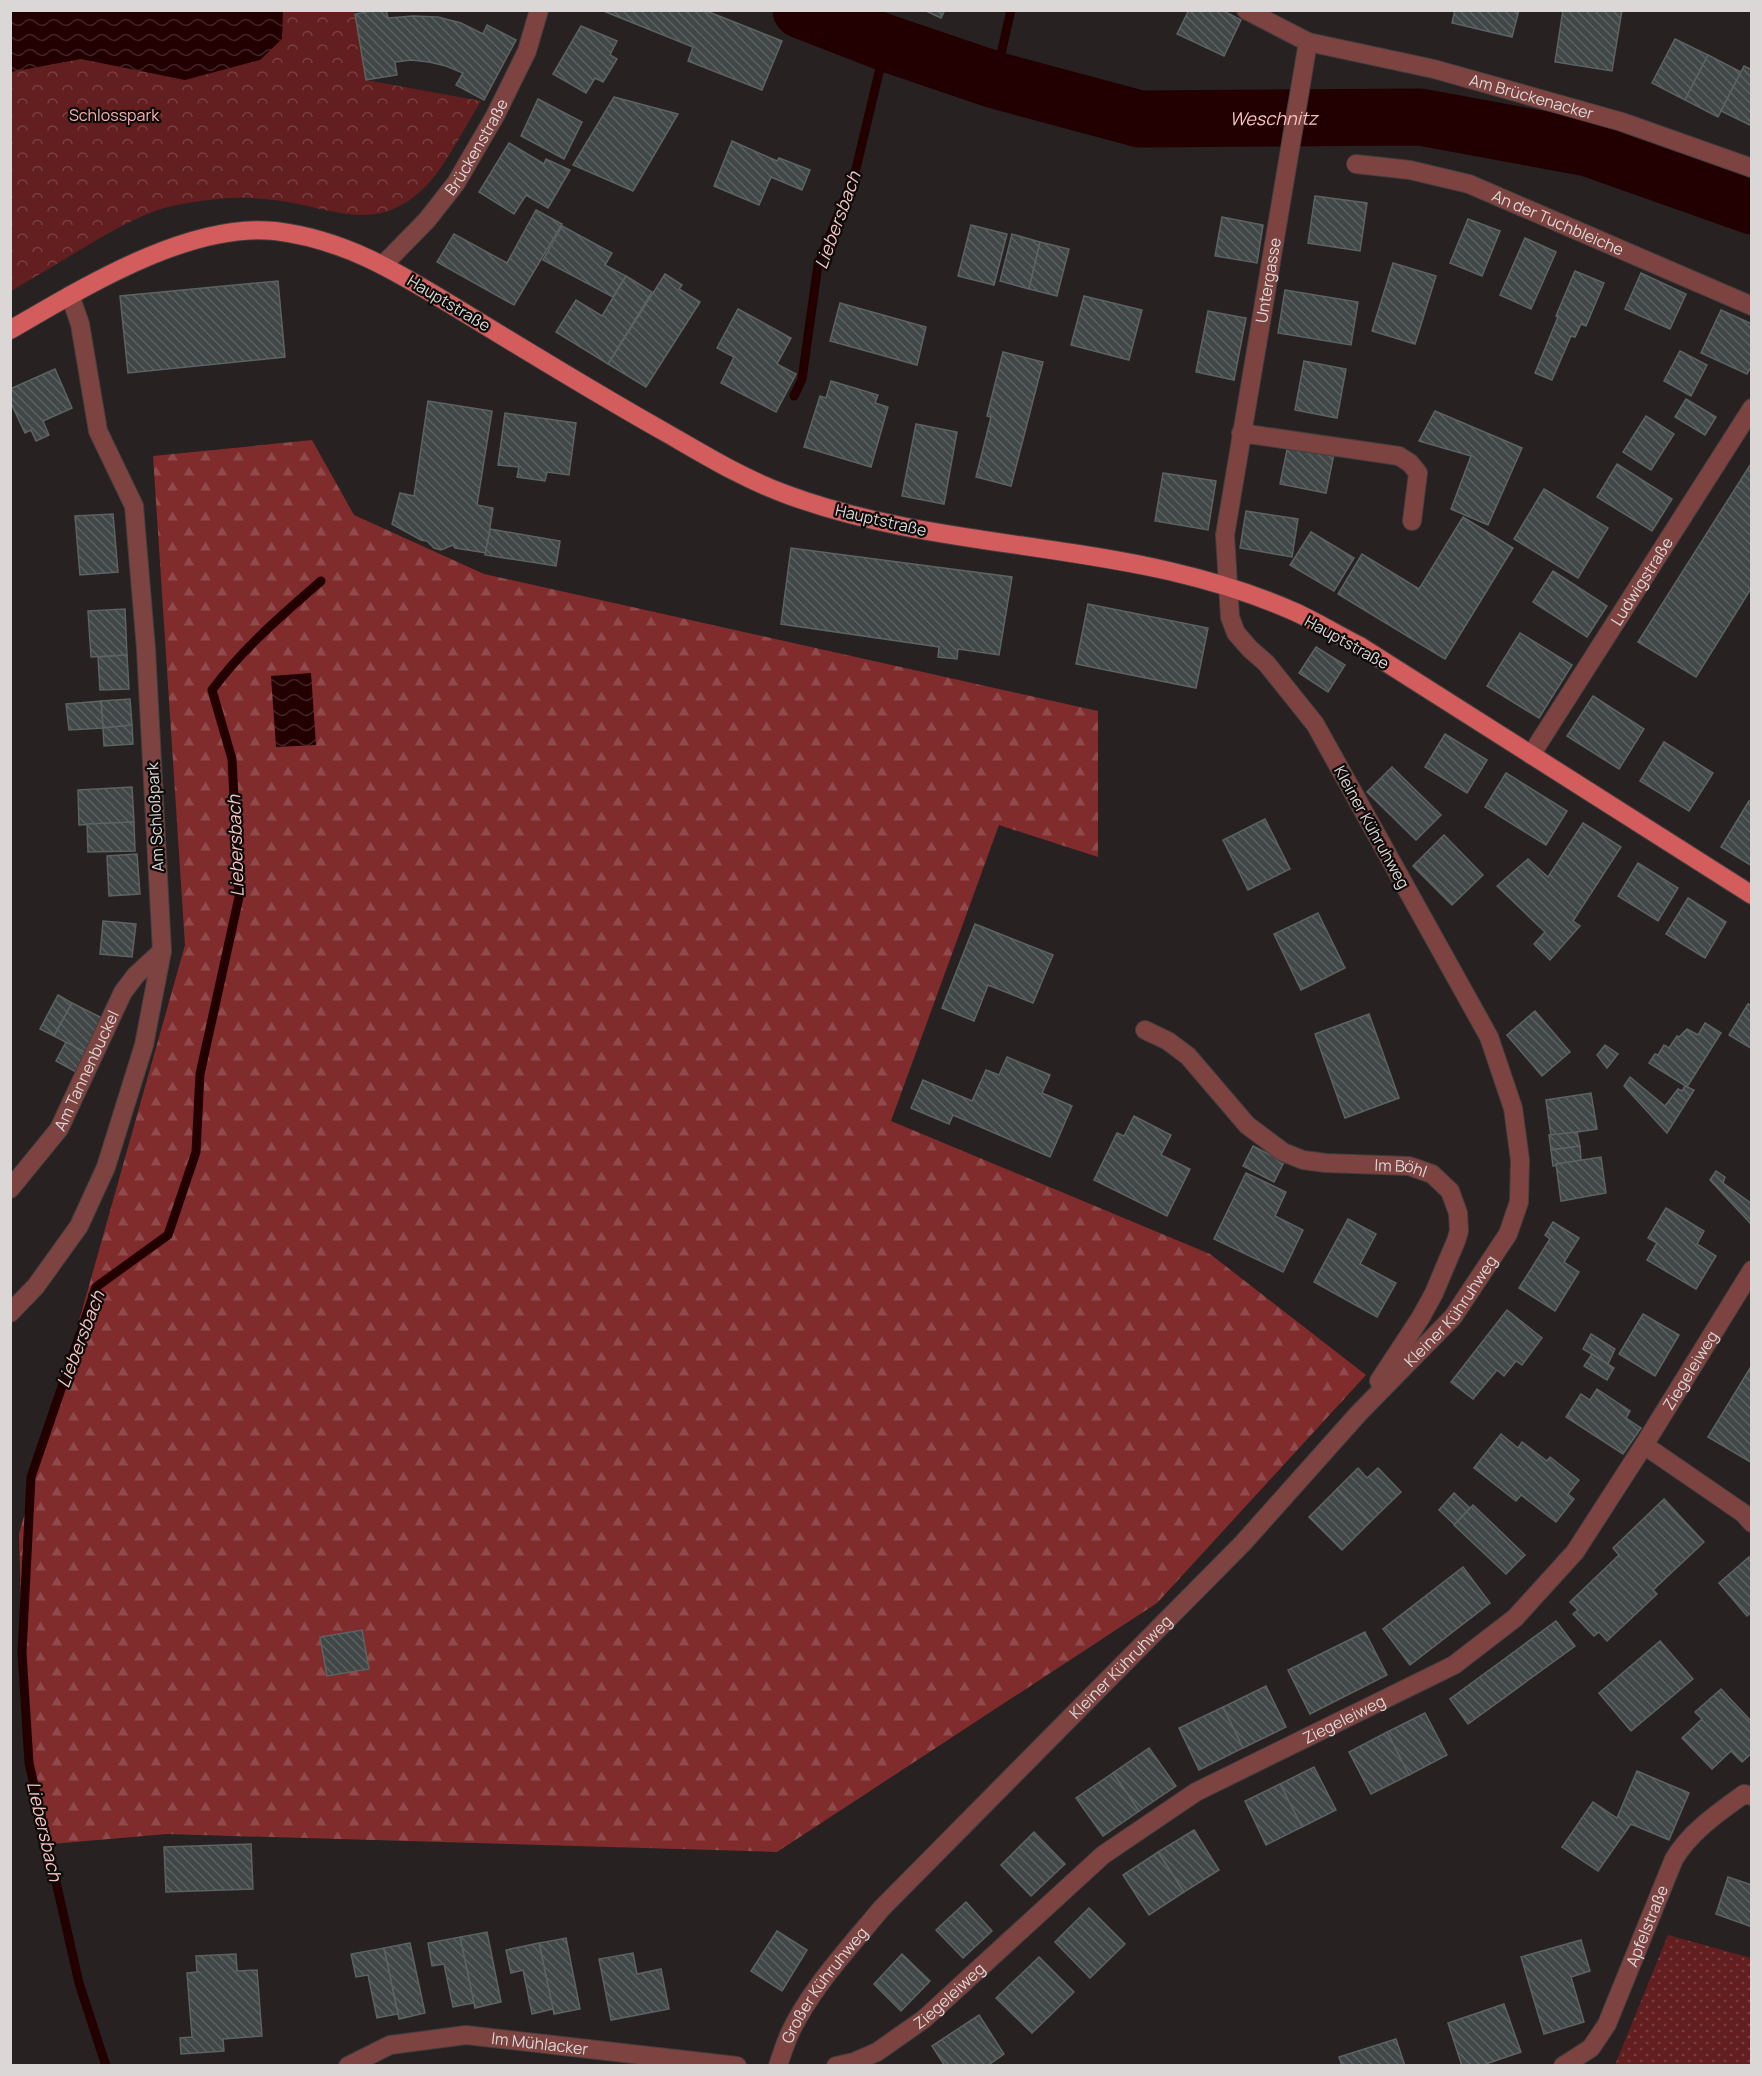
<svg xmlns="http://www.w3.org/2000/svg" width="1762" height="2076" viewBox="0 0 1762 2076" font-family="Manrope,sans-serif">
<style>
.grass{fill:url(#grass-dots)}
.forest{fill:url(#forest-firs)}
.park{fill:url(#park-crowns)}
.water{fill:url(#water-waves)}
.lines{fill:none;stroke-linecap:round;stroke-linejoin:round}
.stream{stroke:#220001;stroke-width:9}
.river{stroke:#220001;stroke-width:57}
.building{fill:url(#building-back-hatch);stroke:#5c6362;stroke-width:1.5}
.minor-casing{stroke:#443e3e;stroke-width:20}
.major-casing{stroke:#443e3e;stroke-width:20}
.minor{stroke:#7c4341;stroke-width:18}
.major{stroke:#d35d5c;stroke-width:18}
.labels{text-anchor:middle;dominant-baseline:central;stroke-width:4.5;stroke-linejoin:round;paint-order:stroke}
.street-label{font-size:16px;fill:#dbd7d7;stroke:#0e0b0b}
.park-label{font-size:16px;fill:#fbb0ac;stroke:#0e0b0b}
.water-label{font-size:18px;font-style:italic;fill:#f6c3bf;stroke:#0e0b0b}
</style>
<defs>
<pattern id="grass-dots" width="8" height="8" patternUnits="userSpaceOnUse" patternTransform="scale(1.5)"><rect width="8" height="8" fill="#631f20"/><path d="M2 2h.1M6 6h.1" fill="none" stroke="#793f40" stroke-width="1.8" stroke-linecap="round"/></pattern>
<pattern id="forest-firs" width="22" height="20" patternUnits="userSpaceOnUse" patternTransform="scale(1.5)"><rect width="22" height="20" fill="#802c2d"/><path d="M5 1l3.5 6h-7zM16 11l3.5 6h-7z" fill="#914a4b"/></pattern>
<pattern id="park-crowns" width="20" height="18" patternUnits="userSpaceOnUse" patternTransform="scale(1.5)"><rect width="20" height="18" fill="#631f20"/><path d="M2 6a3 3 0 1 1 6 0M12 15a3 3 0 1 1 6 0" fill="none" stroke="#793f40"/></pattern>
<pattern id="water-waves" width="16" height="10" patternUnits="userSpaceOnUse" patternTransform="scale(1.5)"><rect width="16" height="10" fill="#220001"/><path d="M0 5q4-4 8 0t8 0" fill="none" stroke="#422425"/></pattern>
<pattern id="building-back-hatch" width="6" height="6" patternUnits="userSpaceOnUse" patternTransform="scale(1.5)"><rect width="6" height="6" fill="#404746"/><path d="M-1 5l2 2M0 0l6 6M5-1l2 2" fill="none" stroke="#5b6160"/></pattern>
</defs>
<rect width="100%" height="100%" fill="#272121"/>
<path class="grass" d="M1668,1935L1751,1958V2065H1615Z"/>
<path class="forest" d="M312,440L354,515L484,574L1098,711V857L999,825L891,1121L1210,1254L1366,1375L1157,1603L777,1852L167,1834L51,1844L24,1725L19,1534L185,945L153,456Z"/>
<path class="park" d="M10,11H354L366,80L481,101C466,125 446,165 427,185C376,237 334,207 274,200C245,196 217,198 188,203C148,209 119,227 85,247C60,262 35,277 11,291Z"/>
<g class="water">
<path d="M11,10L283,11L282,39L260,60L185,80L81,59L11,72Z"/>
<path d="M311,673L316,745L276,747L271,676Z"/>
</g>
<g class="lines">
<g class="stream">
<path d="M995,80L1011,10"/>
<path d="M794,396L802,379L818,265L855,173L886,43"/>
<path d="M106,2066L79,1983L29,1763L22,1652L31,1477L96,1287L168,1235L196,1152L200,1074L239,897L232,759L212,690C243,648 282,615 321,581"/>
</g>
<path class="river" id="s1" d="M801,10L886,43L995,80L1140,119L1420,117L1588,148L1752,206"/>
</g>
<g class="building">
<path d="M377,10H386L388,18L413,16L438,17L461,23L483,34L487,25L516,40L484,100L456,85L463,73L446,66L429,62L411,60L395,62L397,75L366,80L355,14Z"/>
<path d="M601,10H704L782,41L762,90L688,61L693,47Z"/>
<path d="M924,10H945L941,18Z"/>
<path d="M1189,10H1222L1241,20L1224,56L1177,34Z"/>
<path d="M1455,10H1519L1512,37L1452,23Z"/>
<path d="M1563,10H1622L1612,71L1555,62Z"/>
<path d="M581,26L617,41L610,55L617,59L603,82L595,78L586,93L553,74Z"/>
<path d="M1675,39L1708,55L1685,100L1652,83Z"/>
<path d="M1708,55L1741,72L1718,117L1685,100Z"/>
<path d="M1744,66L1752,70V126L1721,111Z"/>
<path d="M614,97L678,114L633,191L573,165Z"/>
<path d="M538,99L582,122L564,159L521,136Z"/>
<path d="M732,141L777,161L779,158L810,170L802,190L771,177L759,205L714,186Z"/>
<path d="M509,143L544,164L546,159L570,170L548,208L526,195L514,214L479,192Z"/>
<path d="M1315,196L1367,203L1360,251L1308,243Z"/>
<path d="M536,210L562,224L514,305L437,262L454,234L507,263Z"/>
<path d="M1222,217L1263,225L1257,263L1215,256Z"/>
<path d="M1468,219L1500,231L1482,276L1450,263Z"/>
<path d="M971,225L1007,234L994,285L958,276Z"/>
<path d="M562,226L612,253L605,265L626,276L613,297L543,260Z"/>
<path d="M1012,234L1040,242L1029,289L1000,281Z"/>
<path d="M1525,238L1556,252L1531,309L1500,295Z"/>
<path d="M1040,242L1069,249L1057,296L1029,289Z"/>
<path d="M1393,263L1436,276L1415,344L1372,331Z"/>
<path d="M1575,271L1604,283L1586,326L1581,324L1575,337L1571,336L1552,380L1535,373L1558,317L1556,316Z"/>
<path d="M1641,273L1686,294L1670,329L1625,309Z"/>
<path d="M665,274L682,285L679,289L700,302L646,387L608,364Z"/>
<path d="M626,276L652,292L608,364L556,332L576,300L602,316Z"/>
<path d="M278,281L285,357L128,373L120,296Z"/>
<path d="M1285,290L1358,302L1351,345L1278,333Z"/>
<path d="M1084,296L1142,310L1129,360L1071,345Z"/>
<path d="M840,303L926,327L917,365L830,341Z"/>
<path d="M738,309L791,338L777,364L796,374L776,412L721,383L734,357L717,348Z"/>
<path d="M1721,310L1752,324V365L1747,374L1701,353Z"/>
<path d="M1208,311L1246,318L1234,380L1196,372Z"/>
<path d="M1680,351L1707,365L1691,396L1664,381Z"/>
<path d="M1003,352L1043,362L1011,486L976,477L991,417L987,416Z"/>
<path d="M1304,361L1346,369L1337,418L1295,410Z"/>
<path d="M55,369L72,408L43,421L49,435L36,441L31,430L25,433L10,401V389Z"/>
<path d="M831,381L878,395L875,403L888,407L871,467L804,447L820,396L826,398Z"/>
<path d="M1686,399L1716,417L1705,435L1675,417Z"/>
<path d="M428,401L492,411L477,505L493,508L486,553L455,548L453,545L441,550L434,548L427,541L421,540L392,524L400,493L414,496Z"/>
<path d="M1435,411L1522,448L1488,525L1451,509L1471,456L1419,441Z"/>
<path d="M505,413L576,423L569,475L547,472L545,481L517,477L519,467L498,465Z"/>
<path d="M1646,416L1674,434L1651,470L1623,452Z"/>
<path d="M916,424L957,432L944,504L902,496Z"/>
<path d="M1288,445L1334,454L1326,493L1280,484Z"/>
<path d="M1752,462V587L1696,677L1638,642Z"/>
<path d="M1617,464L1672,499L1652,531L1597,497Z"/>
<path d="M1163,473L1216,481L1208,530L1155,521Z"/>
<path d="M1544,489L1608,528L1578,578L1514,539Z"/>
<path d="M1246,511L1298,519L1292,557L1240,548Z"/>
<path d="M113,514L118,572L80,575L75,516Z"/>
<path d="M1463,517L1513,548L1445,659L1338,594L1362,554L1419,589Z"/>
<path d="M490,529L560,541L556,566L485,555Z"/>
<path d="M1311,532L1354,558L1334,591L1290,565Z"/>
<path d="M791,548L1012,577L999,655L958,649L957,659L938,657L939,647L781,624Z"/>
<path d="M1553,571L1607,606L1587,637L1533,602Z"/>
<path d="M1088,604L1208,628L1196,688L1076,664Z"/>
<path d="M125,609L127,655L91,657L88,611Z"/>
<path d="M1520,633L1572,665L1539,718L1487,686Z"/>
<path d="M1316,647L1345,665L1328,692L1299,673Z"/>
<path d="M127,655L129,689L100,690L98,657Z"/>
<path d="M1593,696L1644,729L1619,769L1567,736Z"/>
<path d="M130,699L132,725L103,728L101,701Z"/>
<path d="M101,701L103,728L69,730L66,704Z"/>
<path d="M132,725L133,744L104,746L103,728Z"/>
<path d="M1445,734L1487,760L1467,793L1425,767Z"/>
<path d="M1664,742L1713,773L1689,811L1640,781Z"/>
<path d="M1392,767L1441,815L1416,840L1367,792Z"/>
<path d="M1506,773L1567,811L1546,845L1485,807Z"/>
<path d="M132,787L134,822L79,825L78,790Z"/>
<path d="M1749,801L1752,802V866L1721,847Z"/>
<path d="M1265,819L1290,869L1248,890L1223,840Z"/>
<path d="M134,822L135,851L88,852L87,824Z"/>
<path d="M1583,823L1621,847L1573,921L1580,926L1550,960L1534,944L1545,932L1497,886L1528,859L1548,877Z"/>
<path d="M1444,835L1483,875L1452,905L1413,866Z"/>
<path d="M137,854L140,894L109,896L107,856Z"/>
<path d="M1638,863L1678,888L1658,921L1618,896Z"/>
<path d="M1688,898L1726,922L1705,958L1666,934Z"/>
<path d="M1318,913L1345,968L1301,990L1274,934Z"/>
<path d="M103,921L136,924L132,957L100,954Z"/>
<path d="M975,924L1053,955L1033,1003L988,985L974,1021L942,1008Z"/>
<path d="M58,995L72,1003L54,1036L40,1029Z"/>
<path d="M72,1003L104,1019L86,1053L54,1036Z"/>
<path d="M1748,1004L1752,1006V1049L1729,1035Z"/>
<path d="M1535,1011L1570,1052L1542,1076L1507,1035Z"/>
<path d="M1369,1014L1399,1098L1345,1118L1315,1034Z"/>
<path d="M1705,1023L1721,1033L1687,1087L1649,1063L1655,1054L1658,1055L1664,1045L1669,1048L1677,1036L1679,1037L1687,1029L1698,1035Z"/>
<path d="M66,1042L86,1053L76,1072L56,1061Z"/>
<path d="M1605,1045L1618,1054L1607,1068L1597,1055Z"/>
<path d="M1007,1057L1050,1075L1042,1093L1072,1106L1050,1157L953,1115L949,1124L911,1108L923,1080L972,1101L986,1070L999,1075Z"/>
<path d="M1630,1077L1665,1106L1678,1089L1682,1091L1685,1086L1694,1090L1667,1133L1624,1086Z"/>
<path d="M1591,1093L1597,1129L1551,1136L1546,1100Z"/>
<path d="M1134,1116L1171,1135L1161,1155L1190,1169L1167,1216L1094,1180L1117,1133L1124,1136Z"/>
<path d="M1577,1132L1580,1146L1551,1150L1549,1135Z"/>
<path d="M1253,1146L1284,1162L1274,1182L1243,1166Z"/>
<path d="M1580,1146L1581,1160L1553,1166L1551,1150Z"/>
<path d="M1601,1157L1606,1193L1561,1201L1556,1164Z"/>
<path d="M1716,1171L1725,1177L1723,1183L1752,1204V1225L1710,1180Z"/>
<path d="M1246,1173L1286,1192L1275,1216L1303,1230L1283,1272L1214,1239Z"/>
<path d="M1666,1208L1704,1231L1697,1244L1716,1256L1696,1289L1647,1260L1657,1243L1648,1238Z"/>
<path d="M1348,1219L1376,1234L1360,1264L1396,1283L1377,1317L1314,1282Z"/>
<path d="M1553,1222L1579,1238L1564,1262L1579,1272L1555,1311L1519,1288L1550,1239L1545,1235Z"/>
<path d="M1507,1310L1542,1338L1522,1365L1516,1361L1504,1376L1497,1370L1473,1399L1451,1382Z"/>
<path d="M1643,1314L1679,1335L1655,1376L1619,1354Z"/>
<path d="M1591,1334L1615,1349L1608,1364L1583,1349Z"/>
<path d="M1592,1354L1614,1368L1607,1380L1584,1366Z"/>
<path d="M1752,1365V1463L1708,1437Z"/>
<path d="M1597,1389L1630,1411L1626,1418L1641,1428L1623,1454L1566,1417L1581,1394L1590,1400Z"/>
<path d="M1501,1434L1518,1448L1522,1442L1547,1461L1550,1457L1579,1480L1568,1494L1574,1499L1556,1522L1521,1495L1516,1501L1474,1468Z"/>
<path d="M1358,1468L1367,1478L1378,1468L1401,1492L1370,1522L1337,1489Z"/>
<path d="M1337,1489L1370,1522L1342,1550L1309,1517Z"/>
<path d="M1454,1493L1470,1508L1455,1525L1439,1510Z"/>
<path d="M1664,1499L1704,1542L1653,1590L1657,1594L1607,1641L1599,1632L1594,1636L1573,1614L1578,1610L1570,1602L1619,1555L1613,1548Z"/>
<path d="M1473,1505L1525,1555L1506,1574L1454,1525Z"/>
<path d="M1749,1557L1752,1560V1612L1747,1616L1719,1583Z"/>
<path d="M1463,1567L1490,1603L1410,1665L1383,1629Z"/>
<path d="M1556,1621L1575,1646L1468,1724L1450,1699Z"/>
<path d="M362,1630L369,1669L327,1676L320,1637Z"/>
<path d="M1365,1632L1387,1675L1310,1714L1288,1670Z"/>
<path d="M1660,1641L1693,1679L1631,1731L1599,1693Z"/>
<path d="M1266,1686L1286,1727L1243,1748L1223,1707Z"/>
<path d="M1721,1689L1752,1722V1753L1742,1762L1731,1751L1712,1769L1682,1738L1702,1719L1695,1712Z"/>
<path d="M1223,1707L1243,1748L1199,1770L1179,1728Z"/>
<path d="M1425,1713L1447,1755L1409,1775L1387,1732Z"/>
<path d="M1387,1732L1409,1775L1371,1794L1349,1752Z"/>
<path d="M1149,1748L1176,1786L1139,1811L1113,1773Z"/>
<path d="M1314,1767L1336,1810L1302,1827L1280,1784Z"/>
<path d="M1637,1771L1689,1793L1669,1840L1631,1824L1598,1871L1562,1847L1593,1802L1617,1818Z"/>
<path d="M1113,1773L1139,1811L1103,1836L1076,1798Z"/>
<path d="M1280,1784L1302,1827L1266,1845L1245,1801Z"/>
<path d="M1194,1830L1219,1870L1184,1892L1158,1852Z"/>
<path d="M1034,1832L1065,1864L1031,1896L1001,1865Z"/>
<path d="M251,1844L253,1889L166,1892L164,1847Z"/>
<path d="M1158,1852L1184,1892L1149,1915L1123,1875Z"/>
<path d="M1728,1877L1752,1885V1927L1716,1914Z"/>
<path d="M966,1902L992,1931L963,1958L936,1930Z"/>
<path d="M1089,1908L1125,1944L1090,1978L1055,1942Z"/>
<path d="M777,1931L807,1950L782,1991L751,1971Z"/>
<path d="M487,1932L501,2002L475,2008L460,1937Z"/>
<path d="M460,1937L474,2003L453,2007L444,1964L432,1966L428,1943Z"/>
<path d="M566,1938L580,2009L554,2014L539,1943Z"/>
<path d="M1581,1940L1590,1971L1571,1977L1584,2022L1544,2034L1521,1957Z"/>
<path d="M410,1943L425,2013L399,2019L384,1948Z"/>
<path d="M539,1943L553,2009L532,2014L523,1970L511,1973L506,1950Z"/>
<path d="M384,1948L398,2014L377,2018L368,1975L356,1977L351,1954Z"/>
<path d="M633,1953L637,1974L661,1969L669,2009L611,2020L599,1959Z"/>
<path d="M236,1954L237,1971L257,1970L262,2036L223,2039L224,2051L181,2054L180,2038L192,2037L187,1973L197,1972L196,1956Z"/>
<path d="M902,1954L930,1981L901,2011L874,1984Z"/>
<path d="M1039,1957L1074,1992L1032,2033L996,1998Z"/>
<path d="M1504,2004L1521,2052L1480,2066H1462L1448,2023Z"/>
<path d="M979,2015L1004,2054L987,2066H945L932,2046Z"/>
<path d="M1396,2039L1405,2066H1342L1339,2057Z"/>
</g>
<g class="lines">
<defs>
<g id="minor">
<path id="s2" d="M1246,10L1308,42L1434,69L1622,122L1752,168"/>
<path id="s3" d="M1356,164L1410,170L1469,184L1752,306"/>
<path id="s4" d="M384,264L427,220L456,183L495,116L527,51L539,10"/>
<path d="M1241,433L1399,456L1410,463L1418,473L1412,521"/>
<path id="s5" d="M1531,755L1752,408"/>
<path id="s6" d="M1145,1030L1168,1041L1188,1056L1247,1125L1283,1152L1303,1160L1326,1163L1409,1166L1432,1174L1450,1191L1458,1213L1459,1231L1456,1241L1434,1293L1421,1317L1379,1381"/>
<path id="s7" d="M10,1189L59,1129L123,992L136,975L162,951"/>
<path d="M10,1313L36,1286L79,1226L106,1167L144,1045L162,951L146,649L134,506L98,431L80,324L70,295"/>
<path d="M1644,1445L1743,1513L1752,1523"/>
<path id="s8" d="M348,2066L390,2045L466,2035L737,2066"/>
<path id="s9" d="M778,2066C781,2056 785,2045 789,2035C810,1989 849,1948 881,1909L1243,1543L1359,1413L1453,1317L1508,1234L1519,1202L1520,1160L1513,1108L1489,1037L1315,724L1266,663L1250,649L1236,633L1230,617L1225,535L1308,42"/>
<path id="s10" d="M836,2066L854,2062L877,2052L924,2019L1103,1855L1196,1792L1454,1665L1515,1618L1575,1552L1644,1445L1752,1270"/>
<path id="s11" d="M1563,2066L1591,2048L1607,2024L1674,1859C1691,1831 1718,1813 1744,1794L1752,1796"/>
</g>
<path id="major" d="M10,330C83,288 188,222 275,231C350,240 405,277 468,315C535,356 602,397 670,435C708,457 746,480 788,495C910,540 1043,542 1169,571C1212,581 1255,594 1295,612C1317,622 1338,635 1360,646L1752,895"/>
</defs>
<use href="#minor" class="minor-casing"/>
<use href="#major" class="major-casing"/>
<use href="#minor" class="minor"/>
<use href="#major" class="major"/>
</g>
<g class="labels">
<g class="street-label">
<text stroke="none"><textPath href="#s2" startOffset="300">Am Brückenacker</textPath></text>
<text stroke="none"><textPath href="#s4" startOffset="150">Brückenstraße</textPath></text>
<text stroke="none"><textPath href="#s3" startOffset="212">An der Tuchbleiche</textPath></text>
<text stroke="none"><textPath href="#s9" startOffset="2152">Untergasse</textPath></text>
<text transform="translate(449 303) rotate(31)">Hauptstraße</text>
<text transform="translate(881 520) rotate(13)">Hauptstraße</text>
<text stroke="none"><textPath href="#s5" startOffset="206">Ludwigstraße</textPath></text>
<text transform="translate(1347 642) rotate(29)">Hauptstraße</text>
<text transform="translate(155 817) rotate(-93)">Am Schloßpark</text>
<text transform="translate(1372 827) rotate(61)">Kleiner Kühruhweg</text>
<text stroke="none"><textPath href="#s7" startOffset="142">Am Tannenbuckel</textPath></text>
<text stroke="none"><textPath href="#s6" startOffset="306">Im Böhl</textPath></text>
<text stroke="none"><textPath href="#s9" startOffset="1016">Kleiner Kühruhweg</textPath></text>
<text stroke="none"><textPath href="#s10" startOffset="1125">Ziegeleiweg</textPath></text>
<text stroke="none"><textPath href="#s9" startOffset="530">Kleiner Kühruhweg</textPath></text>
<text stroke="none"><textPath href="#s10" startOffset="621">Ziegeleiweg</textPath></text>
<text stroke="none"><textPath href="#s11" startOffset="168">Apfelstraße</textPath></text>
<text stroke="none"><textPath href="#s9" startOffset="94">Großer Kühruhweg</textPath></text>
<text stroke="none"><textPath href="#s10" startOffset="135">Ziegeleiweg</textPath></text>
<text stroke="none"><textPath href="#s8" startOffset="198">Im Mühlacker</textPath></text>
</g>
<g class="park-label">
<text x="114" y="115">Schlosspark</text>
</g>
<g class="water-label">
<text stroke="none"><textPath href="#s1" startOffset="490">Weschnitz</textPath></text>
<text transform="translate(837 220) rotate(-70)">Liebersbach</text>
<text transform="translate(235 846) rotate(-92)">Liebersbach</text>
<text transform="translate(80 1339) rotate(-69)">Liebersbach</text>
<text transform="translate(45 1831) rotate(77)">Liebersbach</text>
</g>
</g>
<rect width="1762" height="2076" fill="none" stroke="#dbd7d7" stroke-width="24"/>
</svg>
